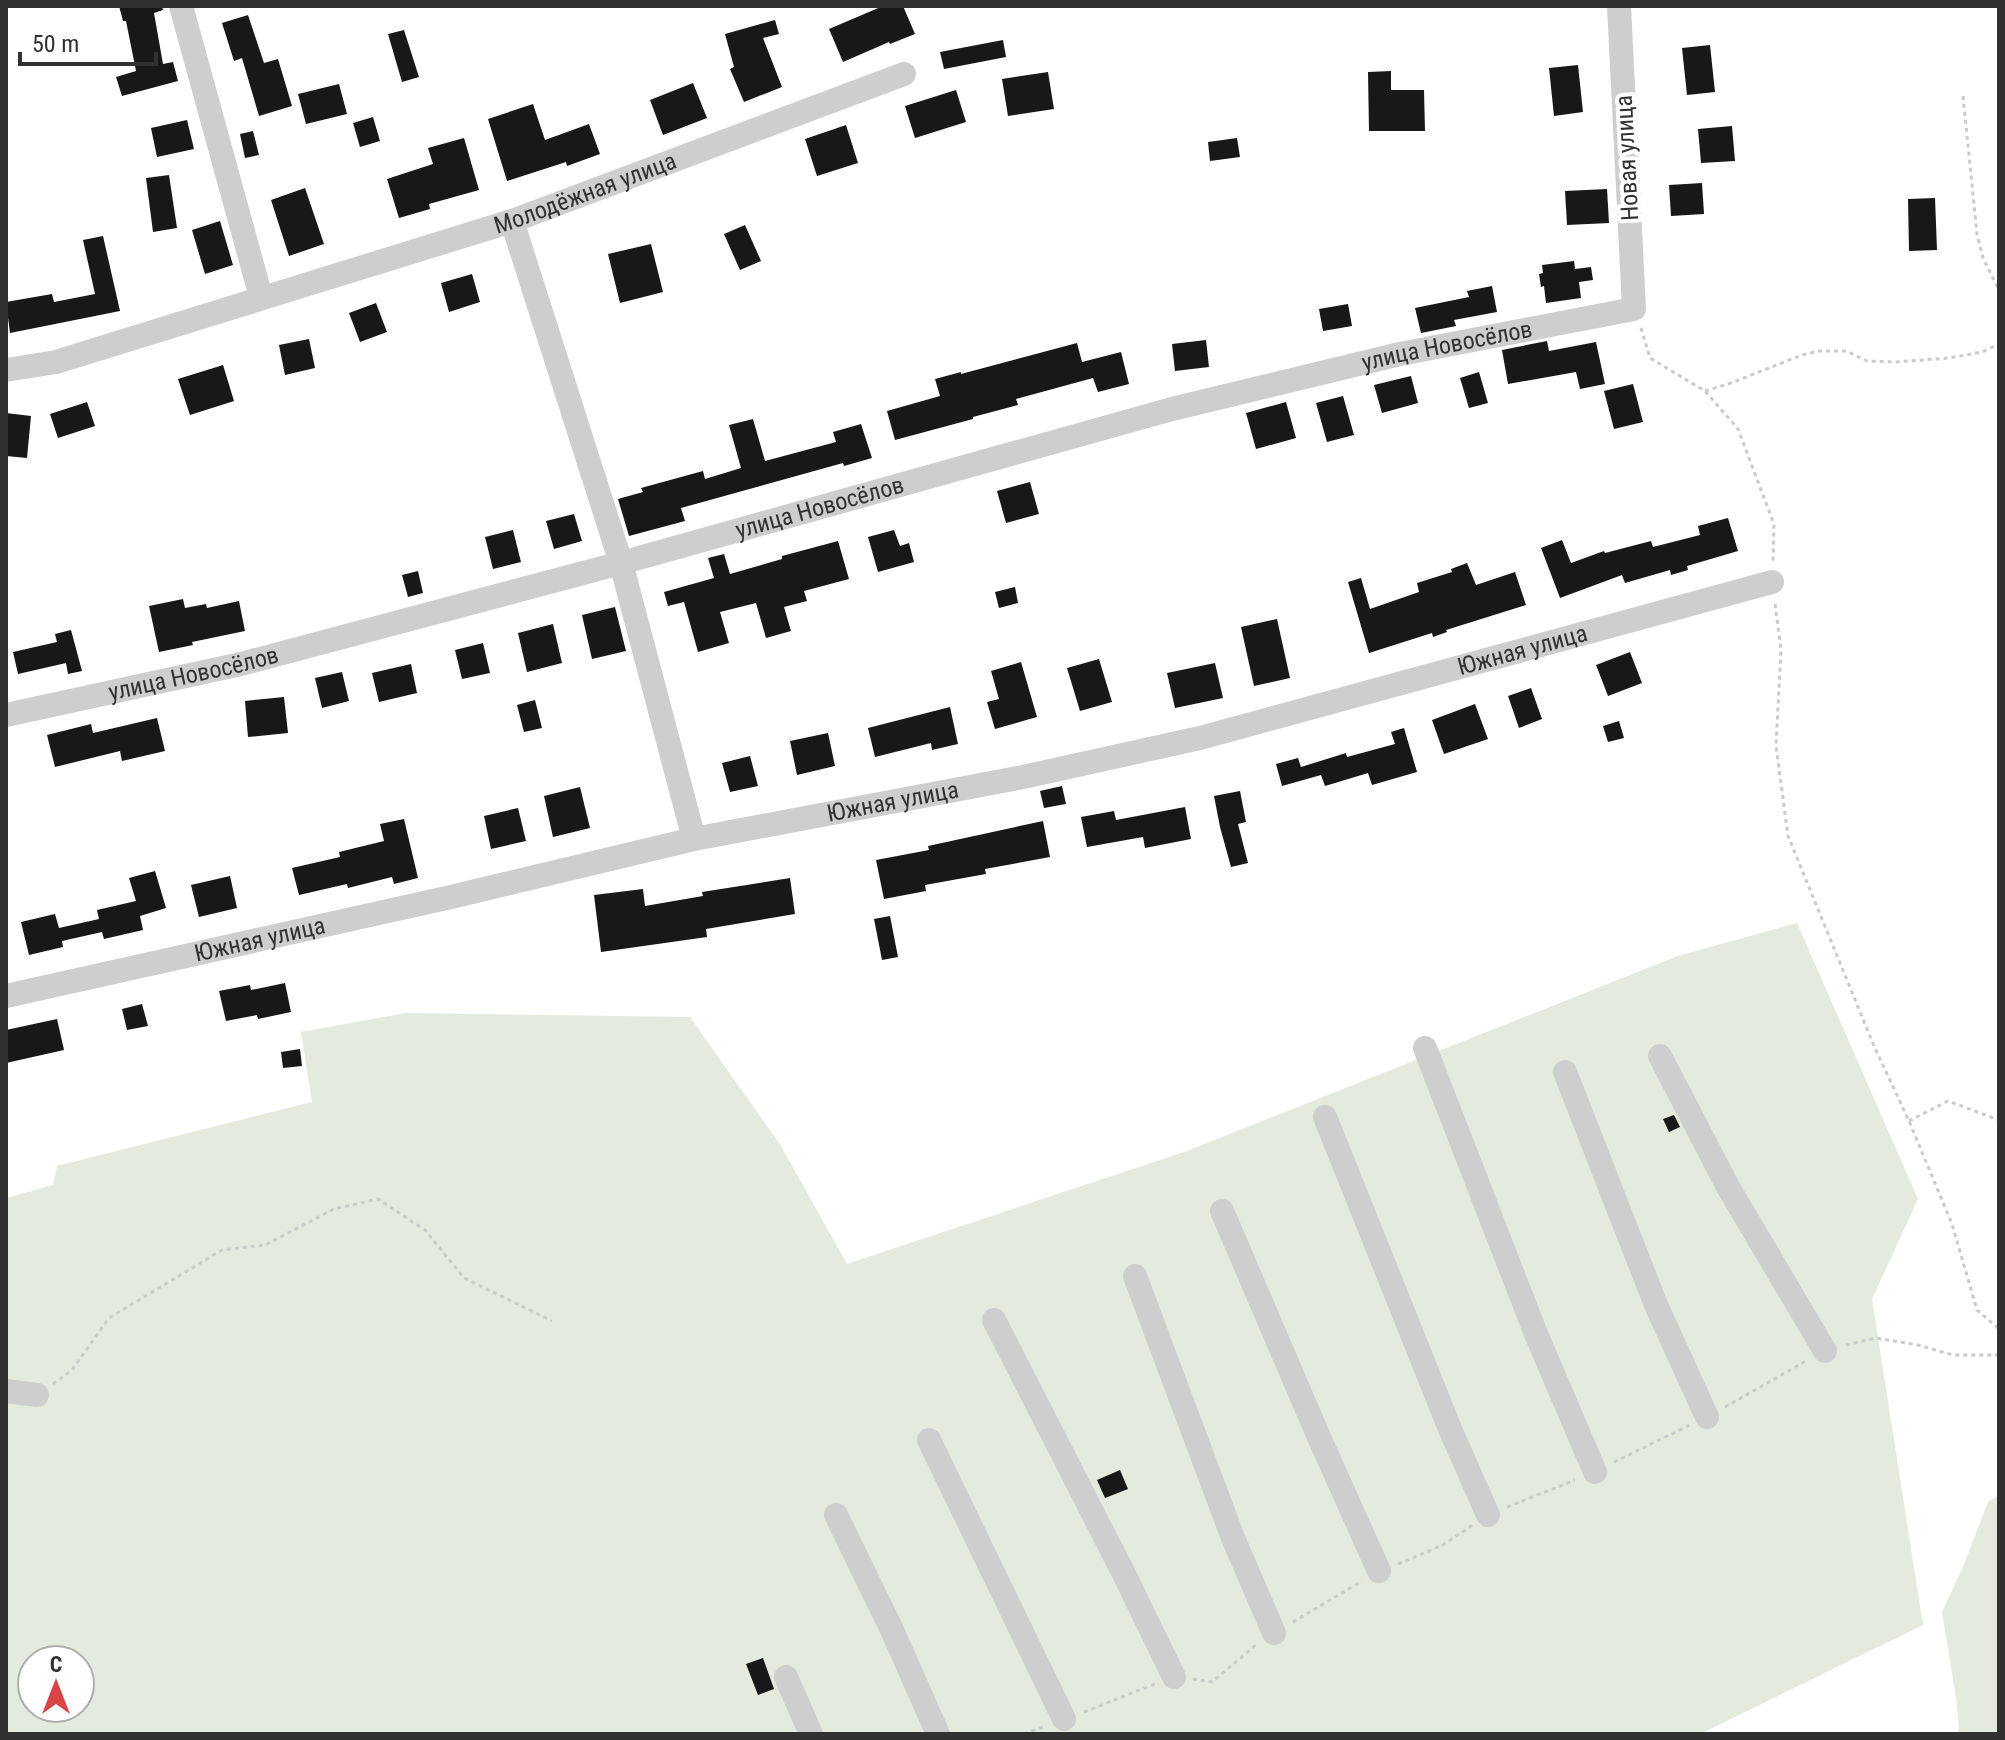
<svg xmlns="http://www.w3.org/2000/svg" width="2005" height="1740" viewBox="0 0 2005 1740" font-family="'Roboto Condensed',sans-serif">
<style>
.green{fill:#e4eade;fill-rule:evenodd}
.building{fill:#181818}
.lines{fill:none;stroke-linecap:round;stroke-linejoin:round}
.path{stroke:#cbcbcb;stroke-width:3;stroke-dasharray:4 4;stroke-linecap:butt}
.minor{stroke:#cecece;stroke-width:24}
.labels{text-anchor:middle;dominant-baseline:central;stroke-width:8;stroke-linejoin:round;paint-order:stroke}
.street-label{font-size:24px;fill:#313131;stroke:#fff}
</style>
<rect width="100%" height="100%" fill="#fff"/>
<g class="green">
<path d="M1797,923L1918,1199L1872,1299L1923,1625L1700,1734H6V1198L53,1185L57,1166L312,1102L301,1032L406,1013L690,1017L781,1146L847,1264L1187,1151L1678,956ZM32,1660H80V1708H32Z"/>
<path d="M1999,1495V1734H1959L1957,1704L1942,1612L1963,1567L1988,1502Z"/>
</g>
<g class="building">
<path d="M119,6H162L163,10L154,13L163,64L173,62L178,81L122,96L116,77L136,71L126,21H123Z"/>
<path d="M883,6H903L915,34L890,44L889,42L843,62L829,29Z"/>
<path d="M248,15L264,63L278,59L292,106L259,116L242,58L234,61L222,23Z"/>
<path d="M775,20L779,34L763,38L782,87L744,102L730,69L734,67L725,34Z"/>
<path d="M404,30L419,77L402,82L388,34Z"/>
<path d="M1003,40L1006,57L944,69L940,52Z"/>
<path d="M1710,45L1715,92L1687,95L1682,48Z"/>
<path d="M1578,65L1583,112L1554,116L1549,68Z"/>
<path d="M1391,71V90H1424L1425,131H1369L1368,72Z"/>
<path d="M1048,72L1054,109L1008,116L1002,79Z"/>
<path d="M693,83L707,118L663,135L650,100Z"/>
<path d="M339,84L347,114L306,124L298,94Z"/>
<path d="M956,90L966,122L915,138L905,106Z"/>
<path d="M533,104L545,140L589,124L600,154L567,166L566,162L507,181L488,119Z"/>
<path d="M373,117L380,141L360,147L353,123Z"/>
<path d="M187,120L194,149L157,157L151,128Z"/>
<path d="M846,125L858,163L817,176L805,139Z"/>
<path d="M1732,126L1735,161L1701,163L1698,129Z"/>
<path d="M253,131L259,155L245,158L240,134Z"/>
<path d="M464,138L479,190L429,204L430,209L399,218L387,179L433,164L428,148Z"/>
<path d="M1237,138L1240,157L1210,161L1208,142Z"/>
<path d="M169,175L177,228L153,232L146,178Z"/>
<path d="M1702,183L1704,214L1671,216L1669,185Z"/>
<path d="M305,188L324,244L289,256L271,200Z"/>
<path d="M1607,189L1609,223L1567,225L1565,191Z"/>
<path d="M1935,198L1937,250L1909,251L1908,199Z"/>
<path d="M220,221L233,265L205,274L192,230Z"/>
<path d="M745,225L761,261L740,270L724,234Z"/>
<path d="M103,236L120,311L10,333L6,302L52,294L54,302L95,294L83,240Z"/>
<path d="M651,244L663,292L620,303L608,254Z"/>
<path d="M1574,261L1575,269L1591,267L1593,280L1579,282L1581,298L1546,303L1544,286L1541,287L1539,274L1543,273L1542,265Z"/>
<path d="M472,274L480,302L449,312L441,283Z"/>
<path d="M1492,286L1497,312L1454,320L1456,326L1421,333L1415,308L1469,297L1467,291Z"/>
<path d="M376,303L387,332L360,342L349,313Z"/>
<path d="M1348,304L1352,326L1323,331L1319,309Z"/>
<path d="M309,339L315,368L285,375L279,345Z"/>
<path d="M1206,340L1209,367L1175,371L1172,344Z"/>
<path d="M1547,341L1549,351L1596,342L1605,384L1580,389L1576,372L1508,384L1502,350Z"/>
<path d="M1077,343L1082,362L1121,352L1129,384L1098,392L1093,378L1016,399L1018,405L973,417V419L895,440L887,411L940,396L935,379L961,372V374Z"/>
<path d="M223,365L234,401L190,415L178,379Z"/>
<path d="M1479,372L1488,403L1469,408L1460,378Z"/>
<path d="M1411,376L1418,403L1382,413L1374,385Z"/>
<path d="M1633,384L1643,422L1614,429L1604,391Z"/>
<path d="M1343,396L1354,435L1327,442L1316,403Z"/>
<path d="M87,402L95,426L58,438L50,414Z"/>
<path d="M1286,402L1296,438L1256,449L1246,413Z"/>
<path d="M6,413L31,416L27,458L6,456Z"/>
<path d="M753,419L765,461L836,442L833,432L861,424L872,458L844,466L843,463L681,508L685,521L629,536L618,499L643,492L641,488L703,471L705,479L741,468L729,425Z"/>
<path d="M1030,482L1039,514L1006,523L997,491Z"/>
<path d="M574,514L582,541L554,549L546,521Z"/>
<path d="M1728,518L1738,551L1687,566L1688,570L1671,575L1670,570L1625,583L1622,575L1560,598L1541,548L1562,540L1571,563L1604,551L1605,553L1651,541L1653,547L1700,535L1698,526Z"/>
<path d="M513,530L521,562L493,569L485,537Z"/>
<path d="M894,530L900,546L909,543L914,562L878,572L868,537Z"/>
<path d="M838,541L849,579L804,591L807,601L784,607L791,631L766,638L756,603L720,612L729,643L698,652L684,602L668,606L664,592L714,578L708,558L724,554L730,574L782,559V556Z"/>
<path d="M1467,563L1476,585L1515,572L1526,605L1446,630L1447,632L1433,637L1432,633L1369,653L1348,582L1361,578L1370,609L1419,592L1417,583L1452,572L1451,569Z"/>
<path d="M418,571L423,593L408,597L402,575Z"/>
<path d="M1015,587L1018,603L999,608L995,592Z"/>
<path d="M183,599L185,608L206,604L207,608L239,601L245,631L192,642L193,645L159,652L149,606Z"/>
<path d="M615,607L626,651L592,659L582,615Z"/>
<path d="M1277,619L1290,678L1254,686L1241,627Z"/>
<path d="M553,624L562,663L527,672L518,633Z"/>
<path d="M71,630L82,671L68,674L66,663L18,674L13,652L57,642L55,634Z"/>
<path d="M483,643L490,673L462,679L455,650Z"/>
<path d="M1630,652L1642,683L1608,696L1596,665Z"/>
<path d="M1099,659L1112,702L1080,711L1067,668Z"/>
<path d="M1021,662L1037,717L995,729L987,702L999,699L991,671Z"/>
<path d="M1215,663L1223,698L1175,708L1167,673Z"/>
<path d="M411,664L417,693L379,702L372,673Z"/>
<path d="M342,672L349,701L322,708L315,678Z"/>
<path d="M1531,688L1542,719L1519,728L1508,696Z"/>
<path d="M284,697L288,733L248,737L245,701Z"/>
<path d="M535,700L542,728L524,732L517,705Z"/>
<path d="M1475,704L1488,739L1444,754L1432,720Z"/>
<path d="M950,707L958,744L932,750L931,743L875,757L868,728Z"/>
<path d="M157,718L165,751L122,761L120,751L55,767L47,735L91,724L93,733Z"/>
<path d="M1619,721L1624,738L1608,742L1603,726Z"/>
<path d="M1404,728L1417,772L1372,785L1368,773L1325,786L1321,775L1282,786L1276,764L1298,758L1301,767L1346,753L1347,757L1395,744L1391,732Z"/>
<path d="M828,733L835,766L797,775L790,741Z"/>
<path d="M750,756L758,786L730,792L722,763Z"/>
<path d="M1062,786L1066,804L1044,808L1040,791Z"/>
<path d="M580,787L590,828L553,837L544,796Z"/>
<path d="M1240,791L1246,822L1238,824L1248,863L1231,867L1220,827L1214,796Z"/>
<path d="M1185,807L1191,839L1145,848L1143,837L1087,847L1081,817L1114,811L1116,820Z"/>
<path d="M518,808L526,841L491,849L484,816Z"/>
<path d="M404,819L418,878L394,884L392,877L348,888L347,884L299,895L292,868L340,857L339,852L384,841L380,824Z"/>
<path d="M1043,821L1050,857L985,869L986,874L925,885L926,891L884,899L876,860L929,850L928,846Z"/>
<path d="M155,871L166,908L140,916L143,930L104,939L102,932L62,941L63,947L29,955L21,922L55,914L59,928L99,919L97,910L136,901L129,878Z"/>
<path d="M230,876L237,908L199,917L191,885Z"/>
<path d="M790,878L795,914L706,929L707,937L601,952L594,895L643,889L645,906L703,896L702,892Z"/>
<path d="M890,916L898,957L882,960L874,919Z"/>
<path d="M285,983L291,1012L258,1019L257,1015L226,1021L219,991L250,985L251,990Z"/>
<path d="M142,1004L148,1026L127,1030L122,1009Z"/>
<path d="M57,1019L64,1050L6,1063V1030Z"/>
<path d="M300,1049L302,1066L283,1068L281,1052Z"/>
<path d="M1674,1115L1680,1127L1669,1132L1663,1119Z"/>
<path d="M1120,1470L1128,1489L1105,1498L1097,1480Z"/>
<path d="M763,1658L774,1689L758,1695L746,1664Z"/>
</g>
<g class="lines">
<g class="path">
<path d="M1963,96L1977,234L1983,258L1999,290"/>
<path d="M1641,328L1650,358L1705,391L1738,429L1774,524L1773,561"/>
<path d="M1705,391L1731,383L1802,355L1818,351H1846L1867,361L1895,362L1949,358L1982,352L1999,344"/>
<path d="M1775,604L1781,650L1776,746L1788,836L1874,1046L1909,1121L1952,1224L1977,1310L1999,1329"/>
<path d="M1909,1121L1948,1101L1999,1120"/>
<path d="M1846,1345L1876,1338L1918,1345L1953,1355H1999"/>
<path d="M53,1384L72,1370L109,1318L222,1250L265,1245L334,1209L378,1199L425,1230L464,1278L552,1321"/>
<path d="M1725,1407L1806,1361"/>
<path d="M1614,1462L1690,1425"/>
<path d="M1507,1507L1575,1480"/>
<path d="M1398,1564L1443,1545L1473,1525"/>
<path d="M1293,1622L1362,1581"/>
<path d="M1193,1679L1212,1682L1256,1645"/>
<path d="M1084,1712L1155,1684"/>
<path d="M1024,1734L1043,1727"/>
</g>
<g class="minor">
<path d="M181,6L261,297"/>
<path d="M512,221L621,563L694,839"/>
<path id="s1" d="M6,370L56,362L512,221L904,74"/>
<path id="s2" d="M6,715L241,664L621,563L1172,409L1400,354L1634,309L1619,6"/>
<path id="s3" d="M6,996L451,897L694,839L1023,777L1200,738L1772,582"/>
<path d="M1425,1048L1536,1334L1595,1472"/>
<path d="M1660,1056L1728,1187L1825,1351"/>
<path d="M1565,1072L1656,1305L1707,1417"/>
<path d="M1325,1117L1450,1429L1488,1515"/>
<path d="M1222,1211L1318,1435L1379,1571"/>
<path d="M1135,1276L1233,1538L1274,1633"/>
<path d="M994,1320L1124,1574L1174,1677"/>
<path d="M6,1391L37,1395"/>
<path d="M929,1440L1064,1719"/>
<path d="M836,1515L892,1630L938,1734"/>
<path d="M786,1677L811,1734"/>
</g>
</g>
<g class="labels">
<g class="street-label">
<text transform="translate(1627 158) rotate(-93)">Новая улица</text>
<text stroke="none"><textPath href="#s1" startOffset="606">Молодёжная улица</textPath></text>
<text stroke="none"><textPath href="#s2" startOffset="1488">улица Новосёлов</textPath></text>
<text stroke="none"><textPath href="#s2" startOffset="840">улица Новосёлов</textPath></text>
<text stroke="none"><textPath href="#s3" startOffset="1556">Южная улица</textPath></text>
<text stroke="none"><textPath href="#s2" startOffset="192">улица Новосёлов</textPath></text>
<text stroke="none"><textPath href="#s3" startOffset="908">Южная улица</textPath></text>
<text stroke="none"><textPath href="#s3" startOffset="260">Южная улица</textPath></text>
</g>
</g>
<rect width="2005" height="1740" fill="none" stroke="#313131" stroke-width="16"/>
<g transform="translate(56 1684)"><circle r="38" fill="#ffffff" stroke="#adadad" stroke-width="2"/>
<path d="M0-6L14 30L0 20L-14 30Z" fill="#d84446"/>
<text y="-12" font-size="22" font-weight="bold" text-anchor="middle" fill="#313131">С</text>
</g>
<path d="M20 52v12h136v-12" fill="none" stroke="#313131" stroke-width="4"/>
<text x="32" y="52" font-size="24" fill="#313131" stroke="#ffffff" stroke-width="6" paint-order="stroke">50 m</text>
</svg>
